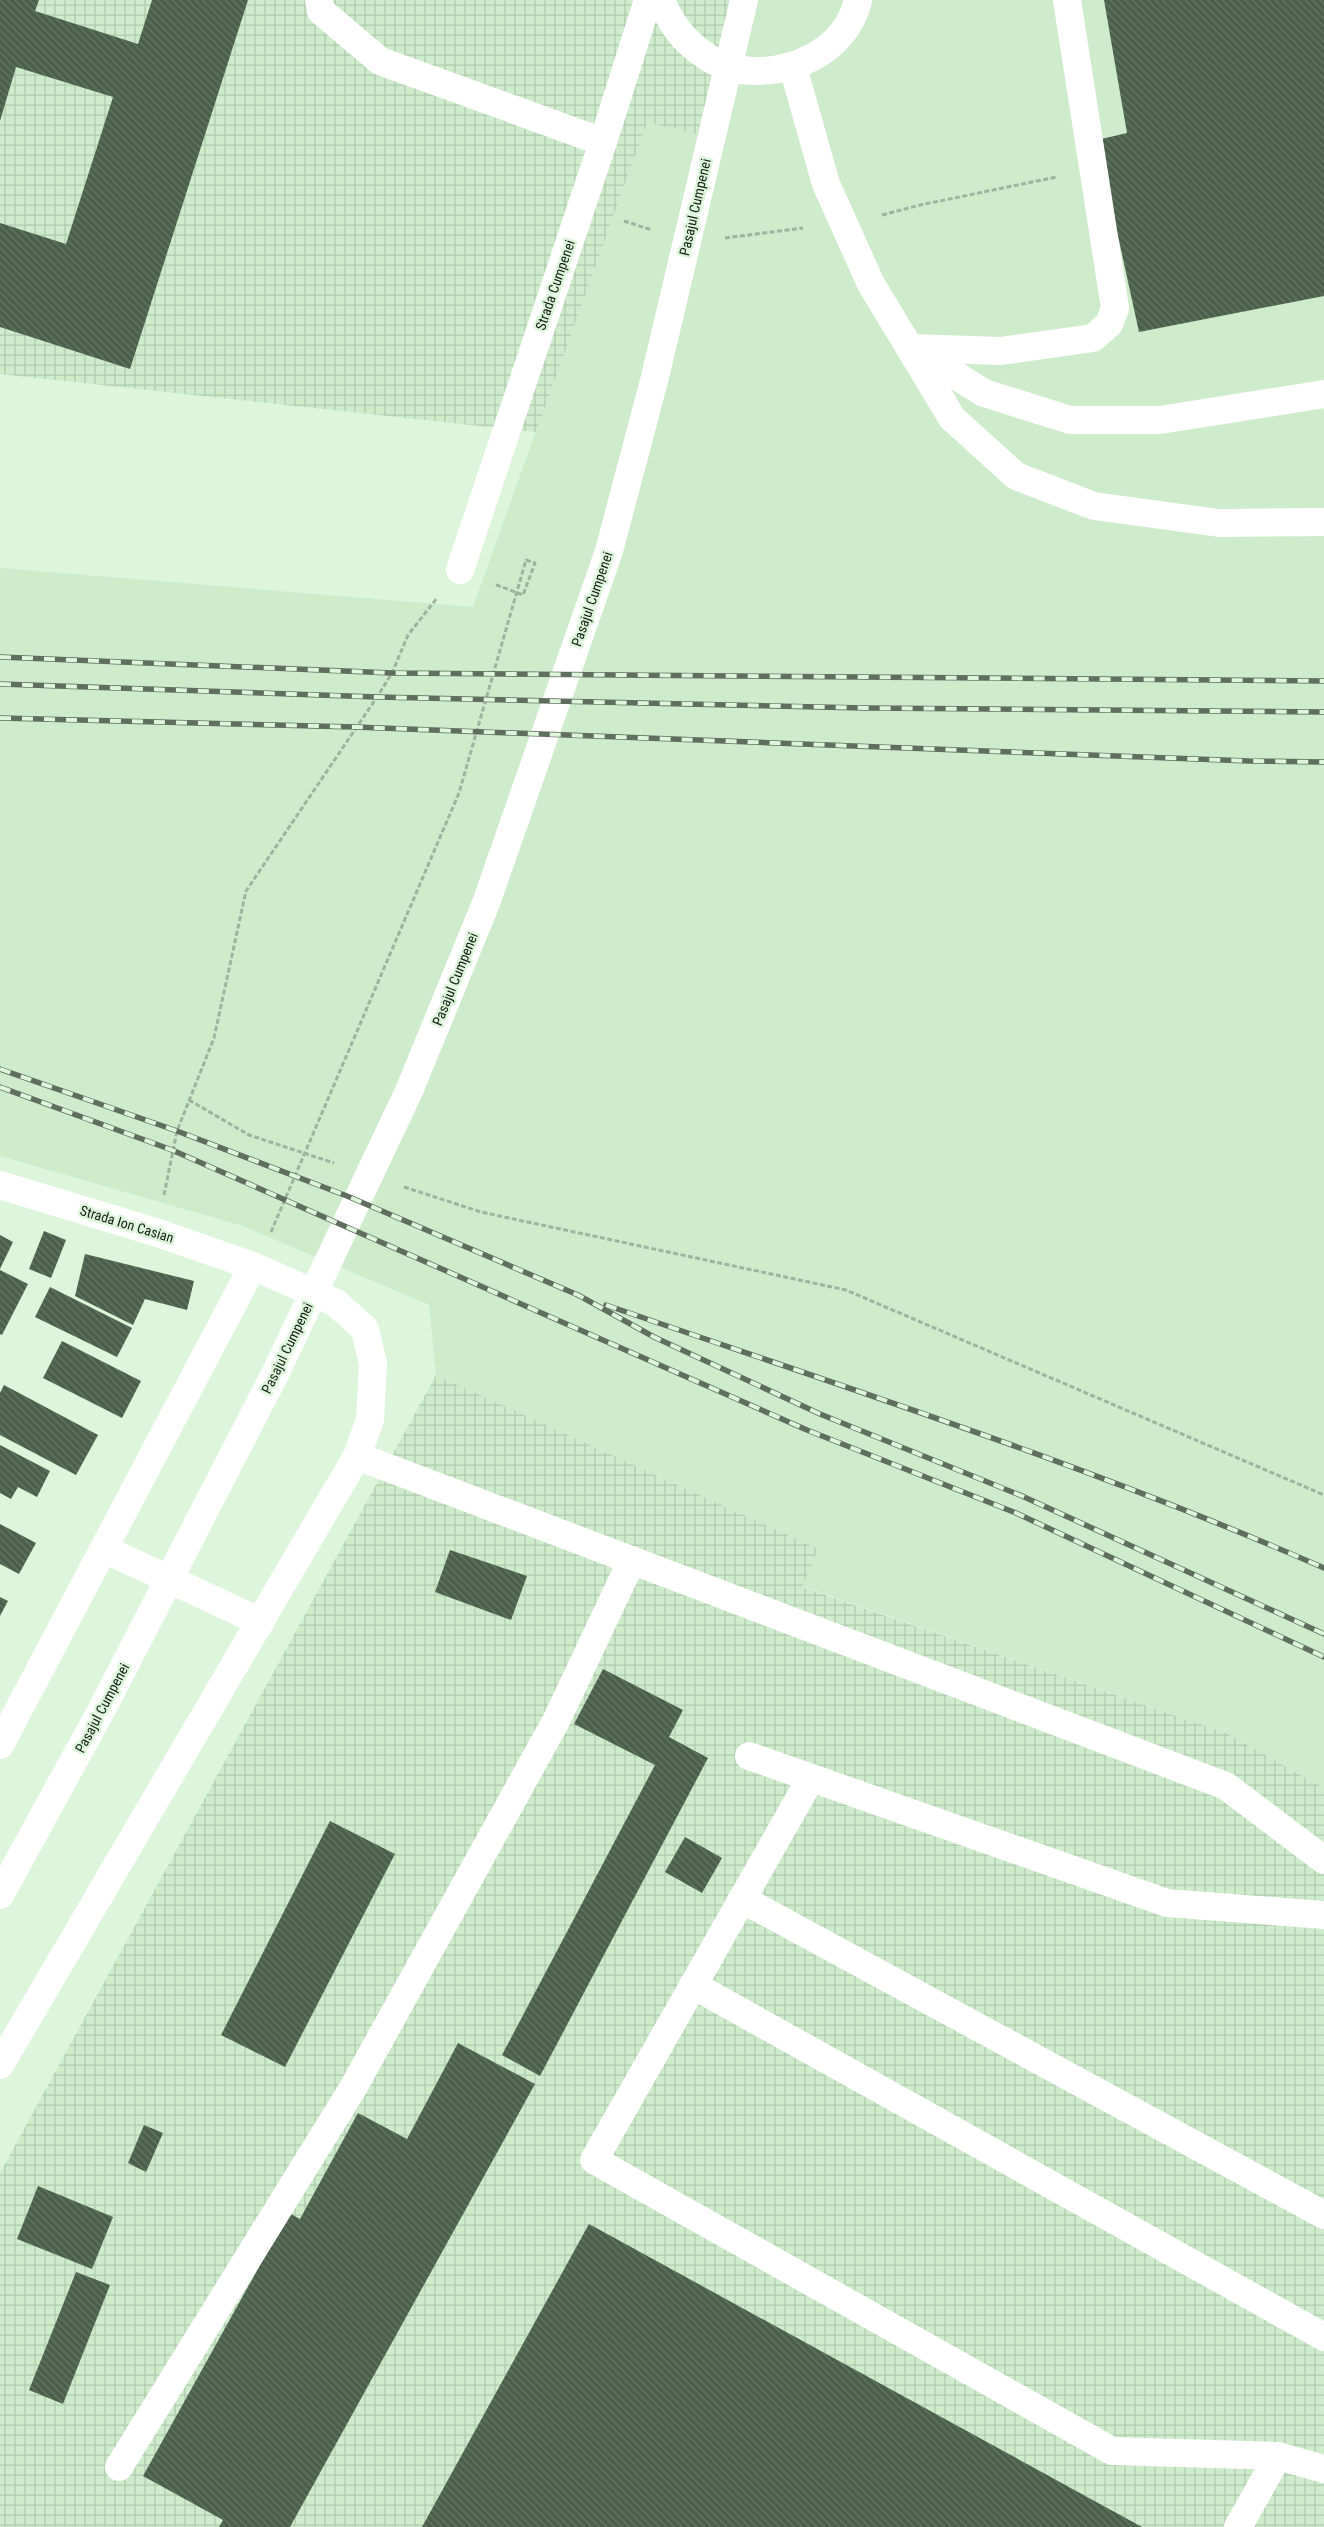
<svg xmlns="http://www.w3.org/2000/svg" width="1324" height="2527" viewBox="0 0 1324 2527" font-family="'Roboto Condensed',sans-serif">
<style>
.built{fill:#ceebcb}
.industrial{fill:url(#industrial-grid)}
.building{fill:url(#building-back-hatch)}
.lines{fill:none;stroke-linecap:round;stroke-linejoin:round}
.path{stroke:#9eb29d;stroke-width:3;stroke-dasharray:5 2.5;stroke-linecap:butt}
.minor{stroke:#fff;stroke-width:28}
.major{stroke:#fff;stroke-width:28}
.rail-casing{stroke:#5f6e5e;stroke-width:5.5}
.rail{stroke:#ddf6db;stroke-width:4;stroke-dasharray:11;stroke-linecap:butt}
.labels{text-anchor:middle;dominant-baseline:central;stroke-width:5;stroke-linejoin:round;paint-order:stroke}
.street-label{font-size:14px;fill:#161f16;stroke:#ddf6db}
</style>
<defs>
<pattern id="industrial-grid" width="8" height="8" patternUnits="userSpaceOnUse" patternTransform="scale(1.25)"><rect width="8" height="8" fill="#ceebcb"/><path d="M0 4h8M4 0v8" fill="none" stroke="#b0c9ae"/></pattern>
<pattern id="building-back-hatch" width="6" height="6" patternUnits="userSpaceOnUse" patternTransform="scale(1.25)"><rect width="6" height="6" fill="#4b604a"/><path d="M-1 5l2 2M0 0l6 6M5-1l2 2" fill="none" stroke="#676"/></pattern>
</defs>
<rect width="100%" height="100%" fill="#ddf6db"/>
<path class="built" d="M734,0H1324V1788L1228,1734L802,1586L817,1549L436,1375L429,1305L243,1226L0,1156V568L473,607L647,121L712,138Z"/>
<g class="industrial">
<path d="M0,0H734L712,138L647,122L536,432L0,374Z"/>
<path d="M436,1375L818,1549L802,1587L1228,1734L1324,1788V2527H0V2173Z"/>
</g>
<g class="building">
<path d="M0,0H39L35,11L138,44L152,0H248L130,369L0,327V223L66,244L113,97L16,67L0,121Z"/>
<path d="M1104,0H1324V296L1139,332L1097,140L1127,133Z"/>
<path d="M44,1231L66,1240L51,1278L29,1269Z"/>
<path d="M0,1235L13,1242L0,1269Z"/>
<path d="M85,1254L194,1281L187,1310L145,1299L133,1325L75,1296Z"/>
<path d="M0,1270L28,1284L2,1335L0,1334Z"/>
<path d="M50,1287L132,1328L117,1357L35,1317Z"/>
<path d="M62,1341L141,1381L122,1418L43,1378Z"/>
<path d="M4,1385L98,1435L76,1475L0,1435V1393Z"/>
<path d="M0,1445L50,1471L37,1497L18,1487L11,1499L0,1493Z"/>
<path d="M0,1524L36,1543L19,1574L0,1564Z"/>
<path d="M450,1550L527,1576L511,1620L435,1592Z"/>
<path d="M0,1597L8,1601L0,1616Z"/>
<path d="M603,1669L683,1710L669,1737L708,1758L540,2076L502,2055L655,1765L574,1724Z"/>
<path d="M330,1821L395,1854L285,2067L221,2035Z"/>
<path d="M685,1837L722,1858L702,1893L665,1872Z"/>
<path d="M458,2043L535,2084L290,2527H219L223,2520L143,2476L289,2213L300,2219L358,2113L407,2139Z"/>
<path d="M144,2125L163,2133L146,2172L128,2163Z"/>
<path d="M38,2186L113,2217L92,2269L17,2239Z"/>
<path d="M589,2224L1142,2527H422Z"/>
<path d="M76,2272L110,2285L63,2404L29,2390Z"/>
</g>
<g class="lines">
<g class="path">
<path d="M882,215L920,205L1057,177"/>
<path d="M624,221L652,230"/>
<path d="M725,238L803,228"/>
<path d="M189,1100L249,1135L334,1163"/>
<path d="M404,1187L481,1212L846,1290L1324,1495"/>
<path d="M164,1195L177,1131L214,1038L246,891L377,697L392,673L408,635L437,598"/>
<path d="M271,1232L459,793L526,560L535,563L523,595L494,584"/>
</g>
<g class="minor">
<path d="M319,0L321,11L380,61L603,142"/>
<path d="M793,67L826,184L871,284L952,418L1016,476L1094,506L1219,523L1324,522"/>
<path d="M911,348L1001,351L1093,338L1109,324L1115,308L1067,0"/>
<path d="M915,350L984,393L1070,420H1160L1324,394"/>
<path d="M460,570L603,142L648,0"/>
<path d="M0,1185L158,1233L253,1266L336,1303L365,1329L373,1364L370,1420L357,1456L0,2065"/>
<path d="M357,1456L1226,1786L1324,1860"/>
<path d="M104,1549L261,1622"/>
<path d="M0,1745L253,1266"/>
<path d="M749,1756L1167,1903L1324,1915"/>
<path d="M811,1778L594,2160L1112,2451L1278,2456L1324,2469"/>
<path d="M742,1899L1324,2215"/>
<path d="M693,1985L1324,2337"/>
<path d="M119,2467L353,2088L556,1721L632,1560"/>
<path d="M1238,2527L1278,2456"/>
</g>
<g class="major">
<path d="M661,0C663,7 668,14 671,20C684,43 714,67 741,70C790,76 846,52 858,0"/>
<path d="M0,1895L101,1711L276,1372L409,1091L486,903L609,551L655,377L744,0"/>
</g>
<defs>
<g id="rail">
<path d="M0,657L392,673L1324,681"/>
<path d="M0,684L377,697L865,708L1324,712"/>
<path d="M0,718L355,727L1249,761L1324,762"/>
<path d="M0,1069L177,1131L347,1196L578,1295L654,1337L820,1414L1022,1496L1324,1634"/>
<path d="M0,1087L172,1150L807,1430L1016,1513L1324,1657"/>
<path d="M606,1305C847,1388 1091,1466 1324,1568"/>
</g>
</defs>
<use href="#rail" class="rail-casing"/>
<use href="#rail" class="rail"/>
</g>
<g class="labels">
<g class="street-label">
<text transform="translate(695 207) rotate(-77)">Pasajul Cumpenei</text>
<text transform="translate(555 285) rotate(-71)">Strada Cumpenei</text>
<text transform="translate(592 599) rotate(-71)">Pasajul Cumpenei</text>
<text transform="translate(455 979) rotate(-68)">Pasajul Cumpenei</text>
<text transform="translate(127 1224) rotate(17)">Strada Ion Casian</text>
<text transform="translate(287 1348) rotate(-64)">Pasajul Cumpenei</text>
<text transform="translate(102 1708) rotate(-62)">Pasajul Cumpenei</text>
</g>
</g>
</svg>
